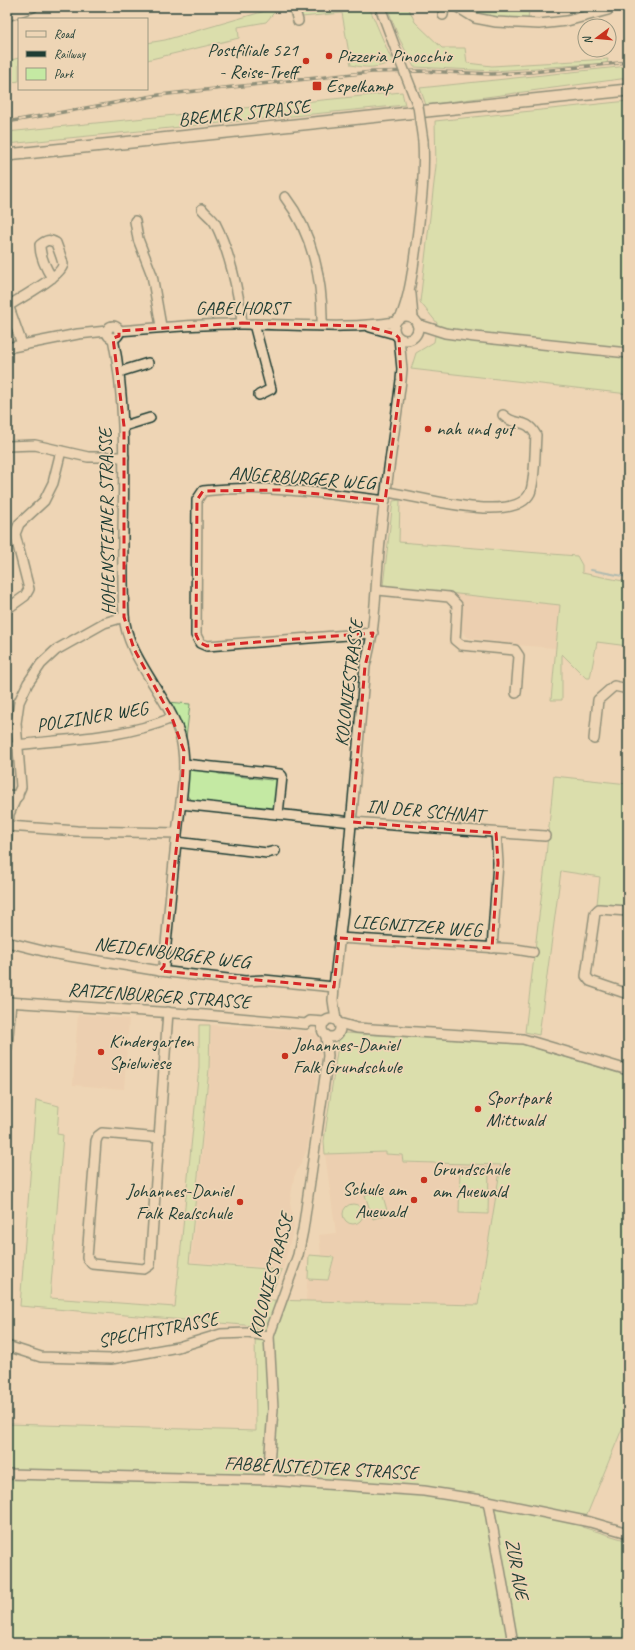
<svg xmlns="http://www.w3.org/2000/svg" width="635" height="1650" viewBox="0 0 635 1650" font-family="Caveat,sans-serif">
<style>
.built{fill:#e9c8aa}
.green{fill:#c4e9a3;stroke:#72936c}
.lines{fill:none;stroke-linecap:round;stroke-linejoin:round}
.stream{stroke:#669baa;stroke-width:2}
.minor-casing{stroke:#1f3d34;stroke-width:12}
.major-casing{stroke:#1f3d34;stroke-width:14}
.minor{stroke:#eed5b5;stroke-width:9}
.major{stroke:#eed5b5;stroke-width:11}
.rail-casing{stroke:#1f3d34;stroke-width:3.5}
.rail{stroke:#eed5b5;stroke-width:2;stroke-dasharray:6;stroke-linecap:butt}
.minor-bridge-casing{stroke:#1f3d34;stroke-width:12;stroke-linecap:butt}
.minor-bridge{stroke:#eed5b5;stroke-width:9}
.marked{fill:none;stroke:#d62828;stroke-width:3;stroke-dasharray:8 5;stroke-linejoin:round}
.poi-dot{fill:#c8321e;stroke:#eed5b5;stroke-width:1.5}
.labels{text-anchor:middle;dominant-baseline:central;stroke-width:3.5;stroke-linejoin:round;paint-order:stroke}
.poi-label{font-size:19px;fill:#1f3d34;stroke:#eed5b5;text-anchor:start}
.street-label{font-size:19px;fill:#1f3d34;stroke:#eed5b5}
</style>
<rect width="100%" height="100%" fill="#eed5b5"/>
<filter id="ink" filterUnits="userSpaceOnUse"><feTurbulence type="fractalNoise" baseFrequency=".025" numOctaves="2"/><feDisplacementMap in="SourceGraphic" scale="8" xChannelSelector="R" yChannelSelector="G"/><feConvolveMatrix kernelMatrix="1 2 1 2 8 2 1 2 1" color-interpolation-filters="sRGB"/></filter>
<g filter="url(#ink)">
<g class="built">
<path d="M448,592L560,605L556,648L516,645L469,638L464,634L461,628V603L458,598Z"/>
<path d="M78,1014L129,1019L124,1089L73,1085Z"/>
<path d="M211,1025L306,1031L316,1034L322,1043L307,1150L294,1177L290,1202L294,1227L283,1268L191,1262L210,1069Z"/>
<path d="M379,1152L403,1155V1162L501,1165L478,1305L306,1301L309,1255H321L319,1235L336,1233L325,1154H369Z"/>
</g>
<g class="green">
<path d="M279,7L266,22L238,27L239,38L147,60V43L165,40Z"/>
<path d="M299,7H369L392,61C379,69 365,68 351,65L342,13L302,17Z"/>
<path d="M387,7H408L415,22L442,48H465L467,63L492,66L608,59L607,63L494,71L414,67L399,38Z"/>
<path d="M466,7H529L528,21L477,15Z"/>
<path d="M19,58V81L7,83V61Z"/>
<path d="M628,66V78L426,105L420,88Z"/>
<path d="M402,92L405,105L7,144V132Z"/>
<path d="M628,101V394L411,369L416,353L434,342L437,323L420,302L436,166L435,121Z"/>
<path d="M400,500L399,542L577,556L582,565V573L628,582V646L597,642L590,678H586L562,654V700H551L560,605L383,586L393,501Z"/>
<path d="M168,702L190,704L186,738H184Z"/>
<path d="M190,769L216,772L219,774L271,780L275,778L277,780L275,807L272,809L195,802C181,796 186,783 188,771Z"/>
<path d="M554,776L628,784V818L624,864L628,865V906L597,904L600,877L561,871L539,1035L525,1032L545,866Z"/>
<path d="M199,1025H210L209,1069L189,1263L282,1270L268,1300L478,1305L501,1165L403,1162L402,1155L386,1154V1152L325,1154L324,1141L339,1038L345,1033L522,1044L628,1076V1414L582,1527L628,1541V1643H517L514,1631L506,1635L507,1643H7V1424L256,1431L255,1326L20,1306L36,1100L59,1106L57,1134L63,1135L50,1298L175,1307L199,1067Z"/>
<path d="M460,1167L489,1168L488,1214L459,1213Z"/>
<path d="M381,1189L388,1214L373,1219L365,1195Z"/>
<circle cx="353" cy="1214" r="10"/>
<path d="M309,1255L334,1257L328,1280L308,1279Z"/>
</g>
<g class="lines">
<path class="stream" d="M591,570L628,577"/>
<defs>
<g id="minor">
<path d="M294,7L298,21"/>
<path d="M380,7L396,50"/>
<path d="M457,7L475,18L496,22L539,24L567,21L608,10"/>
<path d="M443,15L444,7"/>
<path d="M7,16L33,7"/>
<path d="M285,197C312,232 323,281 322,325"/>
<path d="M202,209C206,214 212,218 215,223C229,250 239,293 242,323"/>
<path d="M135,221L138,239L152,275L161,326"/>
<path d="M411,294L413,318"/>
<path d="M7,302L22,344"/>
<path d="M8,306C19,299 63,275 63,264C62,258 58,249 56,243C49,239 46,240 40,245C40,257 45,267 52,278"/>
<circle cx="406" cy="328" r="12"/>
<path d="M401,317C411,292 413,266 417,239C421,206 425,174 423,141"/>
<path d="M254,324L271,389L259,395"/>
<path d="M417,324L445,333L475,337L628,353"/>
<circle cx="113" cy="332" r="6"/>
<path d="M370,327L395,334"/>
<path d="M119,331C160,328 202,323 243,324C292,324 347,330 395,322"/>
<path d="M113,338C132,430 119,523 124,615C126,656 168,696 180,735C189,766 180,802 177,834C172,878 168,922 164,966L160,971"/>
<path d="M7,348L78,334L107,331"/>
<path d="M119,372L148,363"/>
<path d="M124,426L150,418"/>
<path d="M7,446L35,445L88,457H124"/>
<path d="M386,492C416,495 514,526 530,493C535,482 535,449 536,435C525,416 516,428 503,415"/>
<path d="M378,590L449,597L457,605L455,640L461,645L515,650L519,656L516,693"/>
<path d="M7,609L25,596L29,589L15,534L19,524L44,501L53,483L61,451"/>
<path d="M373,633L207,646L200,643L196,635L197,500L203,491C263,484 326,493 385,501"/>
<path d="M594,739L598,700L614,686L628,689"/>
<path d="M16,745C68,739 124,738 172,718"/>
<path d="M184,764L280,774L282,776L278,814"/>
<path d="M7,795L18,796"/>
<path d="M181,804L352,822L545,836"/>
<path d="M8,826L77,831L177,833"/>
<path d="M7,838L9,814L21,787L16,723L19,702L28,683L41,664L56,650L104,623L124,617"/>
<path d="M176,842L267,853L275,851"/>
<path d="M628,911L599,909L595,913L586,976L590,981L628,994"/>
<path d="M339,938L515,949L533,952"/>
<path d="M7,942L51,953L160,971L245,981L264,980L334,987"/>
<path d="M492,948L498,863L496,833"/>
<path d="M7,1002L205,1015L306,1024L310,1021L325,1022"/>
<circle cx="331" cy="1028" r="9"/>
<path d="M336,1020L333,1000L334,987L345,892L365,666C376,628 375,590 379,552C384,494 394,437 401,380L402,369L399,338"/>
<path d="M339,1023L357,1028L523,1039L628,1070"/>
<path d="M7,1047L11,1002"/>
<path d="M160,1138L102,1133L98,1136L96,1141L87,1258L92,1264L144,1269L150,1265L168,1012"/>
<path d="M7,1346L41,1357L111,1359L178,1347L221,1334L247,1333L269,1336"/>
<path d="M7,1474L268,1480L424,1491L488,1501L590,1522L628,1533"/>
<path d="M268,1480L273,1409L269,1336L298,1255L303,1230L328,1056L326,1035"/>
<path d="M488,1501L513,1643"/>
</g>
<path id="major" d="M7,155L628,90"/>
</defs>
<use href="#minor" class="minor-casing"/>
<use href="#major" class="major-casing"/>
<use href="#minor" class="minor"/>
<use href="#major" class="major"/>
<defs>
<path id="rail" d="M7,122L159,95L372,72L420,71L492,74L532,72L628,62"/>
</defs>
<use href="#rail" class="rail-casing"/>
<use href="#rail" class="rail"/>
<defs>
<path id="minor-bridge" d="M396,50L418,106L423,141"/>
</defs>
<use href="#minor-bridge" class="minor-bridge-casing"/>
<use href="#minor-bridge" class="minor-bridge"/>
</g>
</g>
<path d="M0 0H635V1650H0ZM242,323L365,326L395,334L399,338L401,380L385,501L281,490L203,491L197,500L196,635L200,643L207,646L373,633L365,666L352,822L496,833L498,863L492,948L339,938L334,987L160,971L164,966L181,804L184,751L172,718L134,649L124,617V426L113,338L119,336V331Z" fill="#eed5b5" fill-opacity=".55" fill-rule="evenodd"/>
<path class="marked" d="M242,323L365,326L395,334L399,338L401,380L385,501L281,490L203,491L197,500L196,635L200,643L207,646L373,633L365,666L352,822L496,833L498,863L492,948L339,938L334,987L160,971L164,966L181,804L184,751L172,718L134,649L124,617V426L113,338L119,336V331Z"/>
<g class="poi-dot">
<circle cx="329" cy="56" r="4"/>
<circle cx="306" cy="61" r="4"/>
<rect x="312" y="81" width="10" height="10" rx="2"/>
<circle cx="428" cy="429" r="4"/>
<circle cx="101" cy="1052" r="4"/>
<circle cx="285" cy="1056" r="4"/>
<circle cx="478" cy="1109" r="4"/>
<circle cx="424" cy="1180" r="4"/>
<circle cx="414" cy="1200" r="4"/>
<circle cx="240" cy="1202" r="4"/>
</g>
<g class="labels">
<g class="poi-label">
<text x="298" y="50" text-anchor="end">Postfiliale 521<tspan x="298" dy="22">- Reise-Treff</tspan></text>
<text x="337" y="56">Pizzeria Pinocchio</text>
<text x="326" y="86">Espelkamp</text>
<text x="436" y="429">nah und gut</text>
<text x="109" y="1041">Kindergarten<tspan x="109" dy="22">Spielwiese</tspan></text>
<text x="293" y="1045">Johannes-Daniel<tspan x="293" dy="22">Falk Grundschule</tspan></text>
<text x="486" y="1098">Sportpark<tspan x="486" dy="22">Mittwald</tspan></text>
<text x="432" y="1169">Grundschule<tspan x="432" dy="22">am Auewald</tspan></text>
<text x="406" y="1189" text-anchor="end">Schule am<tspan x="406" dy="22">Auewald</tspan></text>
<text x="232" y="1191" text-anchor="end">Johannes-Daniel<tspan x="232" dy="22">Falk Realschule</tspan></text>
</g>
<g class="street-label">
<text transform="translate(244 113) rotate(-6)">BREMER STRASSE</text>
<text x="242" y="308">GABELHORST</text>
<text transform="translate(302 478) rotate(4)">ANGERBURGER WEG</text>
<text transform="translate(107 522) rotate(-91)">HOHENSTEINER STRASSE</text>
<text transform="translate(349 683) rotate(-83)">KOLONIESTRASSE</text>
<text transform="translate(92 717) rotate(-9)">POLZINER WEG</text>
<text transform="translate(425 811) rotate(5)">IN DER SCHNAT</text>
<text transform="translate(417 926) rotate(4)">LIEGNITZER WEG</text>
<text transform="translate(172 953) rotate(7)">NEIDENBURGER WEG</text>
<text transform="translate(159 996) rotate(4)">RATZENBURGER STRASSE</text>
<text transform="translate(271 1275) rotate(-75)">KOLONIESTRASSE</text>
<text transform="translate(158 1330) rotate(-11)">SPECHTSTRASSE</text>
<text transform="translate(321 1468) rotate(3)">FABBENSTEDTER STRASSE</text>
<text transform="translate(517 1569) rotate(80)">ZUR AUE</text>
</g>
</g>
<rect width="635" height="1650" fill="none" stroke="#eed5b5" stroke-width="24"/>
<rect x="12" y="12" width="611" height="1626" fill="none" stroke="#1f3d34" stroke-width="1.5" filter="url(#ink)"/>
<rect x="18" y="18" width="130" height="72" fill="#eed5b5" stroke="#9b9881"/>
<rect x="26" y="31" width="20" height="6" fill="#eed5b5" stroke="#9b9881"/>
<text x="54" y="38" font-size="12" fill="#1f3d34">Road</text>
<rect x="26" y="51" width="20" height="6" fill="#1f3d34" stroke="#9b9881"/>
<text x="54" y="58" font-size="12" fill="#1f3d34">Railway</text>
<rect x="26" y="68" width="20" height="12" fill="#c4e9a3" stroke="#9b9881"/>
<text x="54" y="78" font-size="12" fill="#1f3d34">Park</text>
<g transform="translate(597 38) rotate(254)"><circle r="19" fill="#eed5b5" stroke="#9b9881"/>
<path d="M0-3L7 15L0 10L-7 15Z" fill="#c8321e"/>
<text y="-6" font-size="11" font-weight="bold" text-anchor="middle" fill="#1f3d34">N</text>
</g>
</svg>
